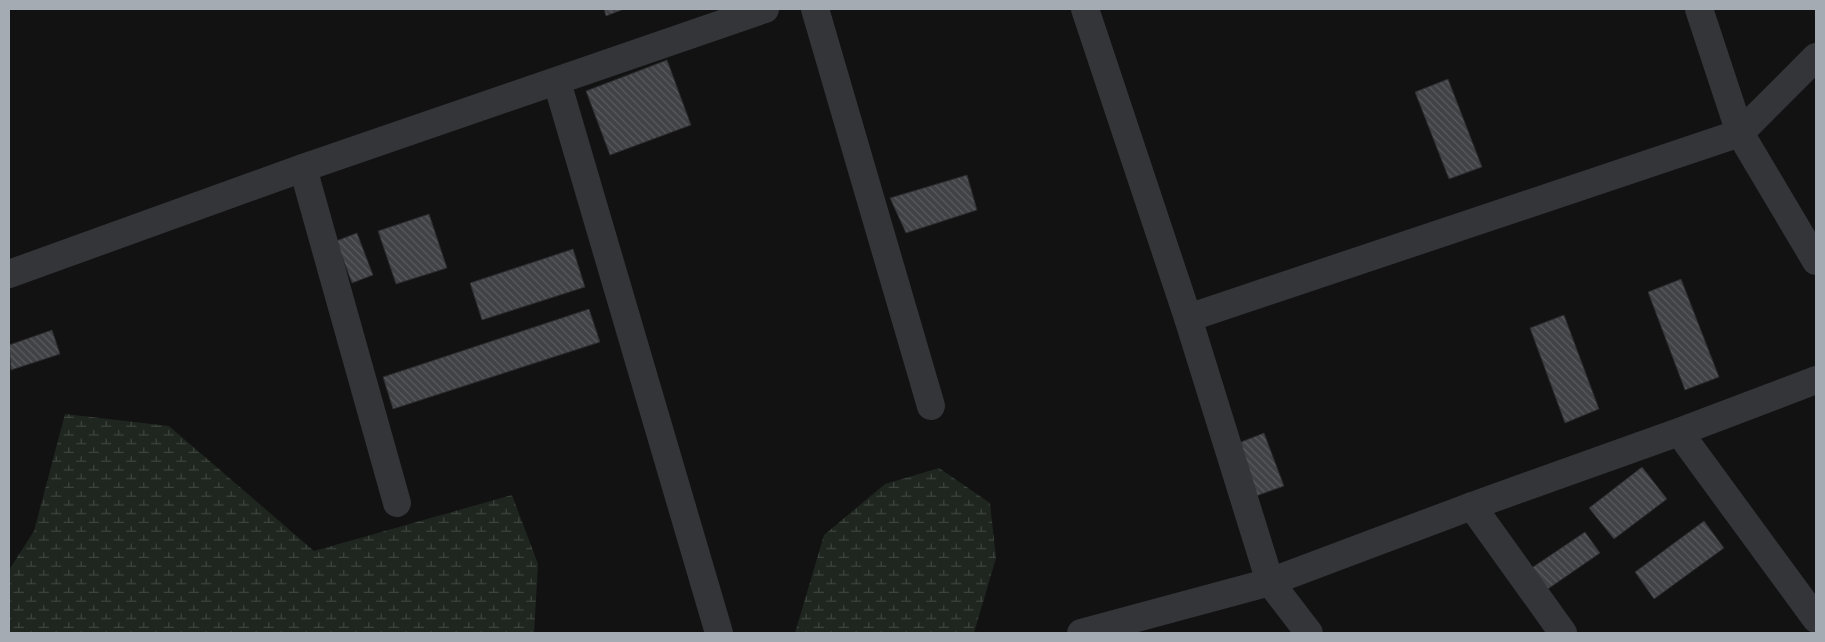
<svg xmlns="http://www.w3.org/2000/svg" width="1825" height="642" viewBox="0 0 1825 642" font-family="Helvetica,sans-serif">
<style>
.wetland{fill:url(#wetland-marsh)}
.building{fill:url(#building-back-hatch);stroke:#2c2c2f}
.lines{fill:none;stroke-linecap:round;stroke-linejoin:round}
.minor{stroke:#333538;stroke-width:28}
</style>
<defs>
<pattern id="wetland-marsh" width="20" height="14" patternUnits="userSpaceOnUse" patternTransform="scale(1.25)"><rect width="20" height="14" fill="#1f261f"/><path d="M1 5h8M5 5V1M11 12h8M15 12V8" fill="none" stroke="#3d433d"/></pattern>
<pattern id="building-back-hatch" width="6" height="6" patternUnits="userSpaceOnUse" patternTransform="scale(1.25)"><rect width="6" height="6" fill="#414246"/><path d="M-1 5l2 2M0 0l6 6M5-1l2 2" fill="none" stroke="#595b5e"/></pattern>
</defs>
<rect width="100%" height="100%" fill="#121213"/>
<g class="wetland">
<path d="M65,414L169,426L314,551L512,495L538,564L534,633H9V570L34,531Z"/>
<path d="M939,468L990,503L996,558L974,633H795L824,535L885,484Z"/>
</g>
<g class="building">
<path d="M604,9H624L606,16Z"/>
<path d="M667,60L691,125L610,155L586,91Z"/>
<path d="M1448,79L1482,167L1449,179L1415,92Z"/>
<path d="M967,175L977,210L906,233L890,198Z"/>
<path d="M429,214L447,268L396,284L378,231Z"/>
<path d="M357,233L373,275L352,283L336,241Z"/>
<path d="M573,249L585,287L482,320L470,283Z"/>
<path d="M1681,279L1719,377L1685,390L1648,292Z"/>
<path d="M589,309L600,342L393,409L383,377Z"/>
<path d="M1564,315L1599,409L1565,423L1530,328Z"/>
<path d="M52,330L60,354L11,370L9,345Z"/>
<path d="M1264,433L1284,486L1256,496L1236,444Z"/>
<path d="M1642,467L1667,499L1614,539L1589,508Z"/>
<path d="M1704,521L1724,548L1654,599L1635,572Z"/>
<path d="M1585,532L1600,553L1542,593L1527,571Z"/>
</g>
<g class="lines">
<g class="minor">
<path d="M815,9L931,406"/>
<path d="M1085,9L1188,318L1270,582L1309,633"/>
<path d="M1699,9L1740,133L1816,261"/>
<path d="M557,82L719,633"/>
<path d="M303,168L397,503"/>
<path d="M9,274L303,168L765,9"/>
<path d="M1188,318L1740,133L1816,57"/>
<path d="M1679,432L1816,619"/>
<path d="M1472,506L1563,633"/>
<path d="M1081,633L1270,582L1472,506L1679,432L1816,380"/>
</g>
</g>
<rect width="1825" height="642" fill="none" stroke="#a4abb3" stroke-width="20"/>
</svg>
